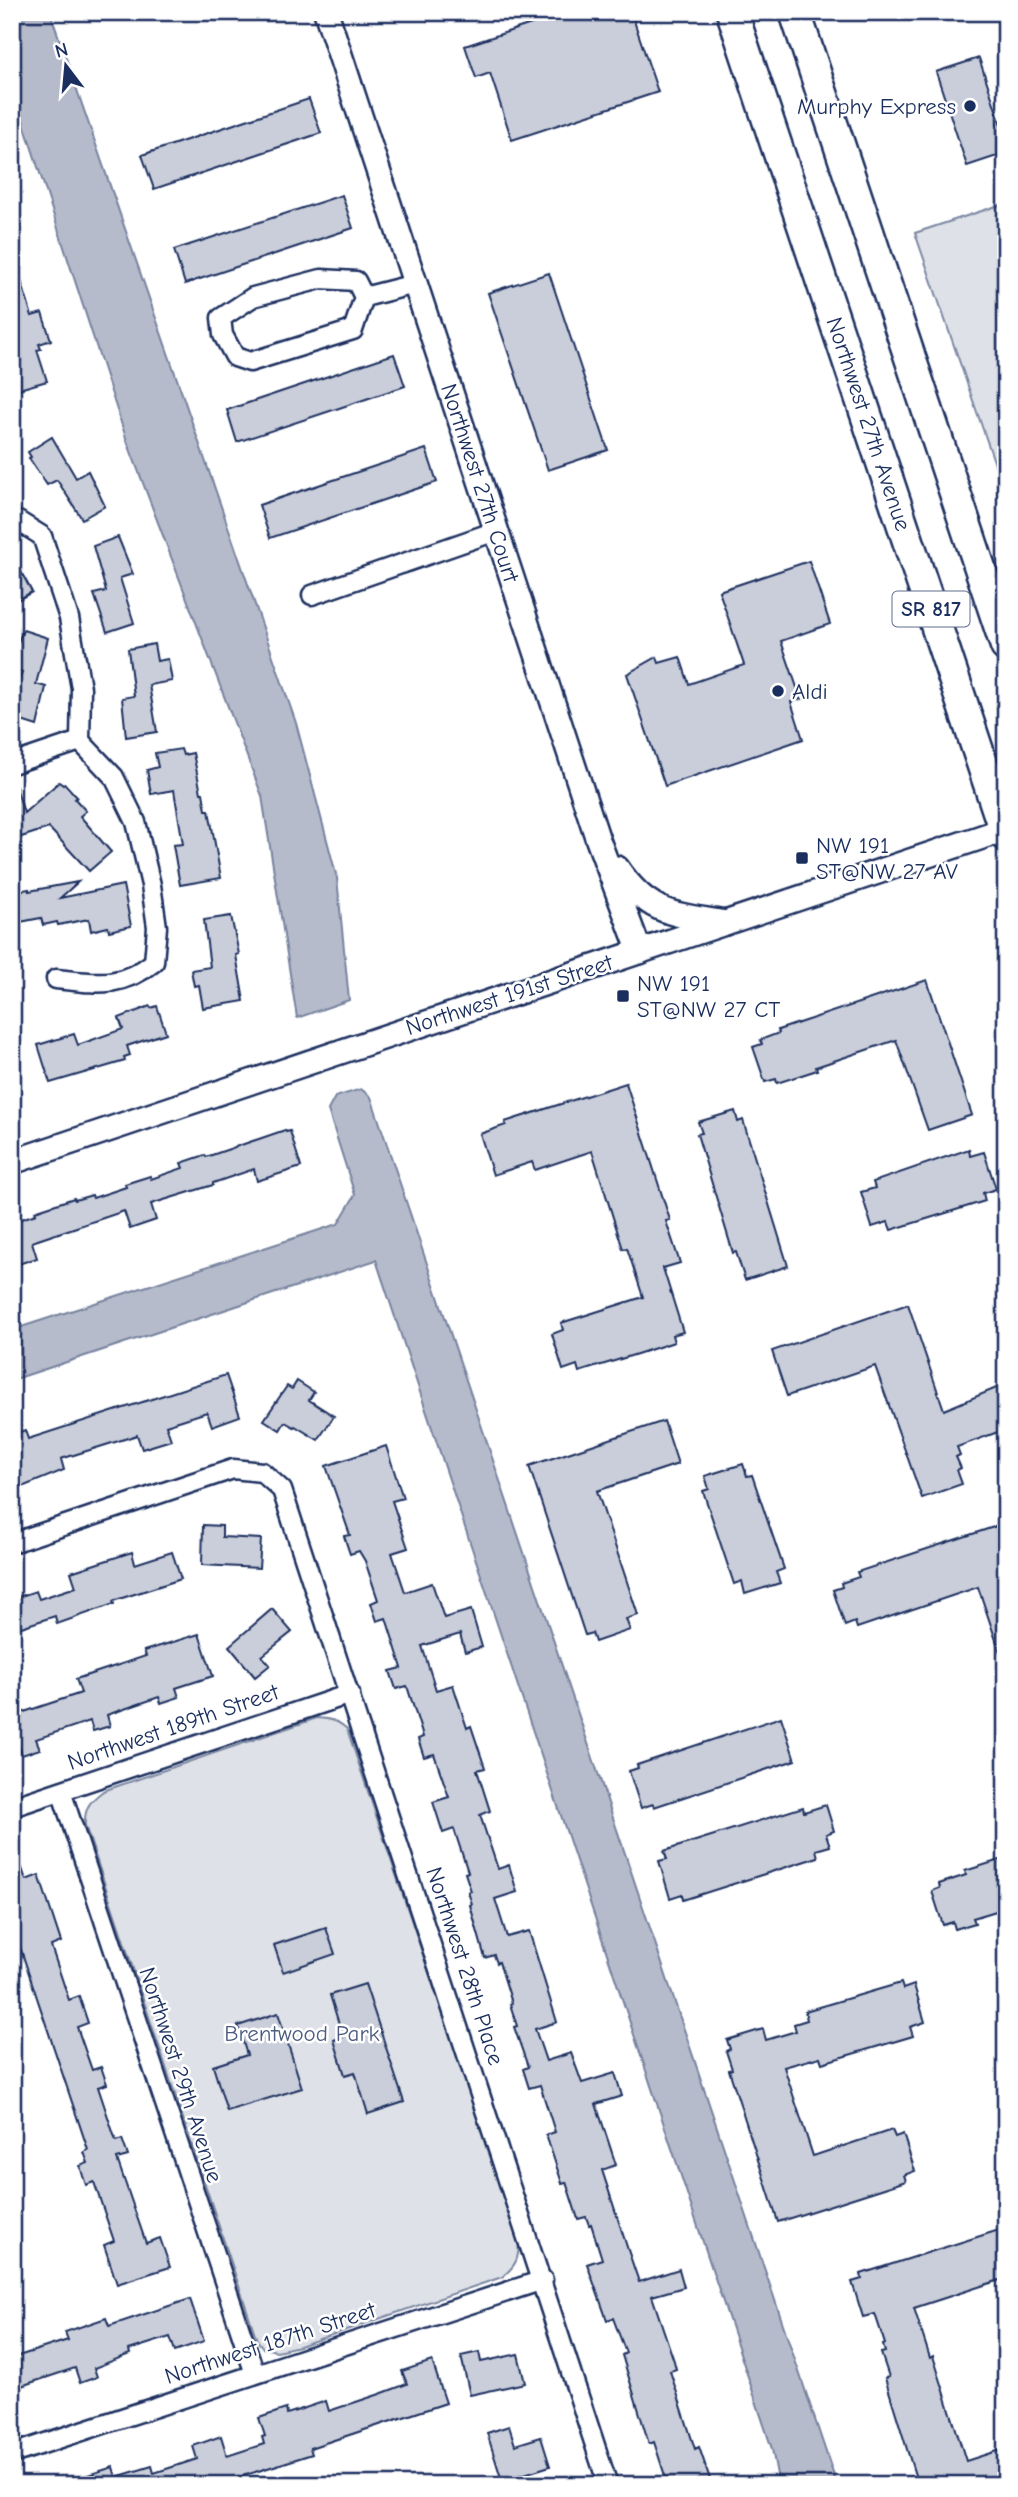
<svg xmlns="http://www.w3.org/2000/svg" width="1018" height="2497" viewBox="0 0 1018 2497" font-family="'Comic Neue',sans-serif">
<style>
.green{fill:#dee1e7;stroke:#7c88a2;stroke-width:2}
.water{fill:#b5bbca;stroke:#77839f;stroke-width:2}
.building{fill:#caceda;stroke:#1b2f5e;stroke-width:2}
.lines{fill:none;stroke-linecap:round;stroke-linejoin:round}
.minor-casing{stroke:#1b2f5e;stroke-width:23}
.tertiary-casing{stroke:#1b2f5e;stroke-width:28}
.primary-casing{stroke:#1b2f5e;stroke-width:35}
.minor{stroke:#fff;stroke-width:18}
.tertiary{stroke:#fff;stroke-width:23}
.primary{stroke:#fff;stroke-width:30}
.poi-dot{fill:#1b2f5e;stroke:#fff;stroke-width:2.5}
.labels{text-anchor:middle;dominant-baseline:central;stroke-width:5;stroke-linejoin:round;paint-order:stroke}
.shield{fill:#fff;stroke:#5f6d8e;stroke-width:2}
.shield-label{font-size:21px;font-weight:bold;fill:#1b2f5e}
.poi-label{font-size:23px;fill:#1b2f5e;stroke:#fff;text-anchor:start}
.street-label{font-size:23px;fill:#1b2f5e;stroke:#fff}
.park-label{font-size:23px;fill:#4c5c80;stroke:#fff}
</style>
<rect width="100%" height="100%" fill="#fff"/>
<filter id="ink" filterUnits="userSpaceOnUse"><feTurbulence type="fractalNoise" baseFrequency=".0143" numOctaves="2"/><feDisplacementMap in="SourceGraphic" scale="14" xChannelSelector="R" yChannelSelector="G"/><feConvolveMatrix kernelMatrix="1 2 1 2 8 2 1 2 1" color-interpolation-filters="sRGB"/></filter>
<g filter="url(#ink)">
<g class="green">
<path d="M1006,203V496L915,233Z"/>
<path d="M317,1718C330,1719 337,1720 347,1729L519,2240C519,2258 517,2265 502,2277L299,2346L277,2351L263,2348L257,2340L85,1825C84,1808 90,1801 103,1791Z"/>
</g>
<g class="water">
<path d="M12,12H50L296,723L337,878L349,1000L297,1018L262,796L127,441L12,87Z"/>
<path d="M361,1089L371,1097L837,2485H779L772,2449L376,1260L12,1380V1330L338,1224L355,1195L328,1110L335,1097Z"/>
</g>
<g class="building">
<path d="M557,12H631L658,92L512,140L490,73L476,78L465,46L558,15Z"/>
<path d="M979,58L1006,140V153L967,166L936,72Z"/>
<path d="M309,99L321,133L154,189L142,155Z"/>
<path d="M342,195L353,228L185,284L174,250Z"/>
<path d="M16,264L32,316L42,313L51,340L39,344L41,349L37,350L47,381L19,389L12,366V265Z"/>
<path d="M549,273L608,450L548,470L488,293Z"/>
<path d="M394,354L405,386L237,442L227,410Z"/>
<path d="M52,437L76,478L88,471L105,506L82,519L57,480L47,485L29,458L31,457L28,452Z"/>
<path d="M426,449L437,482L270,538L259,505Z"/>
<path d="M118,537L133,574L120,578L134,623L107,632L94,594L106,591L93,546Z"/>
<path d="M12,555L32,592L12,603Z"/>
<path d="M809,561L830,624L781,641L801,699L791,702L803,739L665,786L627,674L657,657L659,663L680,657L689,684L744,665L719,591Z"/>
<path d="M23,630L48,638L36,684L46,687L37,726L12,718V701L22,672L12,669V656Z"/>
<path d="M154,644L157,661L168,659L172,681L149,685L157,732L126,737L122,698L134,696L128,649Z"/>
<path d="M181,749L183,755L193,753L201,793H203L206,810H209L221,878L180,885L173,845L183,844L174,790L151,794L147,770L158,767L155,753Z"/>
<path d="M59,782L63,785L65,784L77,797L75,799L86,811L80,816L111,852L89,871L49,828L12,840V788L16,787L24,813Z"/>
<path d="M78,882L60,898L123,885L131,926L109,931L108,927L91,931L89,919L58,925L57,922L43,925L41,918L15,923V920L12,921V892L29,889V891Z"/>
<path d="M231,916L239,954L236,955L244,1001L203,1008L199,985L194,986L191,970L210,967L204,920Z"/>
<path d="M927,980L972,1115L928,1130L896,1040L816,1067L817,1070L777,1083L776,1079L765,1082L753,1047L762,1044L760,1040L779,1033L778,1030Z"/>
<path d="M150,1006L151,1008L157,1006L166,1033L127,1046L130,1055L124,1057L125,1061L50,1083L38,1045L74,1034L78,1045L123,1029L119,1018Z"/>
<path d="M626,1083L670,1220L666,1221L680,1263L663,1268L683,1332L672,1335L674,1342L637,1354L579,1372L577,1365L563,1370L552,1334L563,1330L561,1323L643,1297L627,1248L623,1249L592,1151L535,1170L532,1162L493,1175L480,1134L506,1125L505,1122Z"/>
<path d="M735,1111L738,1122L743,1120L788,1266L745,1280L736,1252L733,1253L697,1134L702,1133L698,1122Z"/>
<path d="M285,1130L286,1132L290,1131L301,1167L257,1181L254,1169L213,1183V1185L151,1204L156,1220L130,1229L124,1211L32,1242L37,1258L12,1266V1222L36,1214L35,1211L74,1198L75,1200L92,1195L93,1198L126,1187L125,1184L150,1176L151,1179L183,1168L181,1163L205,1155L206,1157Z"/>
<path d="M969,1149L970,1156L984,1152L996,1189L983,1193L985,1201L891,1230L888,1222L872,1227L861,1192L875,1188L873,1182Z"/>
<path d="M908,1304L944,1410L1006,1384V1429L957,1447L960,1455L956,1457L961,1468L957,1470L962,1484L922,1498L875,1366L787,1396L772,1351Z"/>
<path d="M226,1375L240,1416L212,1426L207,1412L166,1425L171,1440L142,1449L137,1435L109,1444L61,1459L64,1470L12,1491V1435L25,1430L28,1439Z"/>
<path d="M297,1381L314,1392L309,1400L334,1416L318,1440L295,1426L294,1427L285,1422L280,1430L264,1420L287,1386L292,1389Z"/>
<path d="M664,1421L678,1464L597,1491L638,1615L626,1619L630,1630L595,1642L592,1633L585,1635L529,1466Z"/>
<path d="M386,1446L403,1498L392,1501L408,1548L392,1553L405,1592L432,1583L444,1618L471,1610L482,1647L465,1652L460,1634L422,1646L436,1690L453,1685L467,1728L471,1726L485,1768L477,1770L490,1811L480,1815L498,1869L509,1865L517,1892L495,1899L507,1937L529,1931L557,2022L535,2029L546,2061L571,2053L582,2083L615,2073L622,2096L596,2104L616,2165L602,2170L628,2250L639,2282L679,2269L684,2287L652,2296L674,2361L676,2369L670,2371L695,2449L699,2447L712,2485H668L654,2442L649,2444L622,2355L626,2353L613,2318L607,2320L587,2264L602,2259L591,2224L589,2225L586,2217L578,2219L566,2182L562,2183L546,2135L555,2132L540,2085L529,2088L523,2069L528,2067L514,2027L517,2026L510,2004L512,2003L499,1962L497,1963L494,1955L485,1958L470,1905L472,1904L468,1892L471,1891L465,1873L468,1872L454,1829L443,1833L433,1802L449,1797L434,1754L424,1757L418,1739L423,1737L407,1686L396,1689L390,1671L402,1668L386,1618L377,1621L371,1603L378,1600L365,1561L359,1551L350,1554L344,1536L350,1535L326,1466Z"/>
<path d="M743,1464L747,1476L752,1475L784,1569L776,1572L780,1583L745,1594L742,1581L734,1584L703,1491L709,1489L705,1476Z"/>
<path d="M1006,1523V1660L1003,1661L978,1587L857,1628L855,1622L845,1626L833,1590L842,1587L841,1583L859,1577L857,1572Z"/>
<path d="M203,1525L222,1526V1537L261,1539L259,1568L202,1565Z"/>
<path d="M132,1552L135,1564L172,1552L181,1579L113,1601L114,1604L57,1624L55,1616L12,1630V1599L36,1591L39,1599L76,1587L71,1572Z"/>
<path d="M272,1609L292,1632L262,1656L270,1665L255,1677L229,1646Z"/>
<path d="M199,1634L213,1676L176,1688L179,1697L161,1703L159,1697L107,1715L110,1726L93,1731L90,1721L36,1739L40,1749L22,1755L12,1724V1716L81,1693L76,1679L146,1656L144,1651Z"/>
<path d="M781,1717L795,1760L654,1807L653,1804L641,1808L629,1771L638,1768L637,1765Z"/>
<path d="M826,1805L834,1831L826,1834L830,1846L816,1850L818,1857L683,1900L682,1894L670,1898L659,1861L667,1859L664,1851L803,1807L804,1812Z"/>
<path d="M15,1848L26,1880L39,1875L61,1942L51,1946L69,2000L79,1996L88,2023L77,2027L92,2070L101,2067L107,2084L98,2087L116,2141L122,2139L128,2156L117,2159L146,2243L160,2238L170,2267L117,2284L104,2245L114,2241L94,2182L86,2185L83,2176L80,2166L88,2163L84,2152L88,2150L12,1923V1849Z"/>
<path d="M1006,1858V1908L973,1918L975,1923L955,1929L953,1922L943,1925L932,1891L940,1888L939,1884L966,1875L965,1871Z"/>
<path d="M326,1928L335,1954L283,1972L274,1945Z"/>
<path d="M901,1983L903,1989L914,1985L925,2022L910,2027L913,2036L822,2063L820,2057L784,2067L813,2156L892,2130L895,2137L903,2134L915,2171L904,2175L906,2181L778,2222L729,2070L732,2069L726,2051L730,2049L727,2040L763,2029L766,2040L796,2031L794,2024L807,2020L805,2011Z"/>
<path d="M365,1984L404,2102L368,2114L355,2072L345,2075L334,2040L343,2037L330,1995Z"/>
<path d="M278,2013L302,2088L227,2111L213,2066L247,2055L238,2026Z"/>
<path d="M999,2230L1000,2234L1006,2232V2278L914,2308L930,2358L933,2356L966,2461L1006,2448V2485H918L885,2378L889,2377L881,2353L885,2352L883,2345L885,2344L875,2314L863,2317L852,2282L862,2279L861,2274Z"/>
<path d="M190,2299L204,2341L175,2351L170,2337L129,2350L130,2354L94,2368L97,2377L80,2383L75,2368L12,2389V2358L68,2340L65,2332L106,2318L109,2326Z"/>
<path d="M479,2352L481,2362L518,2354L525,2383L470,2395L461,2356Z"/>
<path d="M432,2361L446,2403L310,2448L312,2454L214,2485H69V2481L113,2467L116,2477L152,2466L154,2473L197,2459L193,2446L221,2436L227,2456L264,2444L262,2437L265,2436L259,2418L286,2409L287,2414L326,2401L329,2411L380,2394L407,2384L402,2371Z"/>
<path d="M509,2426L515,2445L541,2437L550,2466L502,2481L487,2433Z"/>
</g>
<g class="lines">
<defs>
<g id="minor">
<path d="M364,297L356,281L321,279L253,297L221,318L223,335L235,357L250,362L353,330L364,297L415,284"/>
<path d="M12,521H18L42,536L69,618L81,688L80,741L114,777L136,822L151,885L157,927L154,962C120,989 96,983 56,979"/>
<path d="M312,595L496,531"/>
<path d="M12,764L80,741"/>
<path d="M12,1543L233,1469L262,1472L282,1490L608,2485"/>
<path d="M61,1791L255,2374"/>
<path d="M12,1807L350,1694"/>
<path d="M12,2454L543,2280"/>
</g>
<g id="tertiary">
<path d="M326,12L598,840L640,952"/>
<path d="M617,868C649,915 673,914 725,923"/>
<path d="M12,1162C343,1048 675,941 1006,829"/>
</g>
<g id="primary">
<path id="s1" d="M732,12L1006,835"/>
<path d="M795,12L1006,646"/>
</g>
</defs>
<use href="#minor" class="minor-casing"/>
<use href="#tertiary" class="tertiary-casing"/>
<use href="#primary" class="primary-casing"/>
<use href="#minor" class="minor"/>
<use href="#tertiary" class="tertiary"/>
<use href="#primary" class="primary"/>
</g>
</g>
<g class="poi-dot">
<circle cx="970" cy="106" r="7"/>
<circle cx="778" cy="691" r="7"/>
<rect x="795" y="851" width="14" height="14" rx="3.5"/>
<rect x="616" y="989" width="14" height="14" rx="3.5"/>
</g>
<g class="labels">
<rect class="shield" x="892.5" y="591.5" width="77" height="35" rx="5"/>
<g class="shield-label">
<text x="931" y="609">SR 817</text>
</g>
<g class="poi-label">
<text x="956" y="106" text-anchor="end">Murphy Express</text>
<text x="792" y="691">Aldi</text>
<text x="816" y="845">NW 191<tspan x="816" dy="26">ST@NW 27 AV</tspan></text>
<text x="637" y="983">NW 191<tspan x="637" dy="26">ST@NW 27 CT</tspan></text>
</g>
<g class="street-label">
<text stroke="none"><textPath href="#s1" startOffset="434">Northwest 27th Avenue</textPath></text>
<text transform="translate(480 483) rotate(72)">Northwest 27th Court</text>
<text transform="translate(509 995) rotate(-18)">Northwest 191st Street</text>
<text transform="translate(173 1727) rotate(-19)">Northwest 189th Street</text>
<text transform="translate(465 1966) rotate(72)">Northwest 28th Place</text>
<text transform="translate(181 2075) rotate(72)">Northwest 29th Avenue</text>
<text transform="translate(270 2343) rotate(-18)">Northwest 187th Street</text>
</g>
<g class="park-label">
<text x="302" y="2033">Brentwood Park</text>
</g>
</g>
<rect width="1018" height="2497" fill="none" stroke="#fff" stroke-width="42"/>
<rect x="21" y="21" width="976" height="2455" fill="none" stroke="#1b2f5e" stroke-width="2.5" filter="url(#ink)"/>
<g transform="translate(66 66) rotate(344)" stroke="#ffffff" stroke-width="5" paint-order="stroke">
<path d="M0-5L12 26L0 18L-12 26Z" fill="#1b2f5e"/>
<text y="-10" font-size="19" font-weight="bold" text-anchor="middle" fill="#1b2f5e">N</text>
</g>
</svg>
